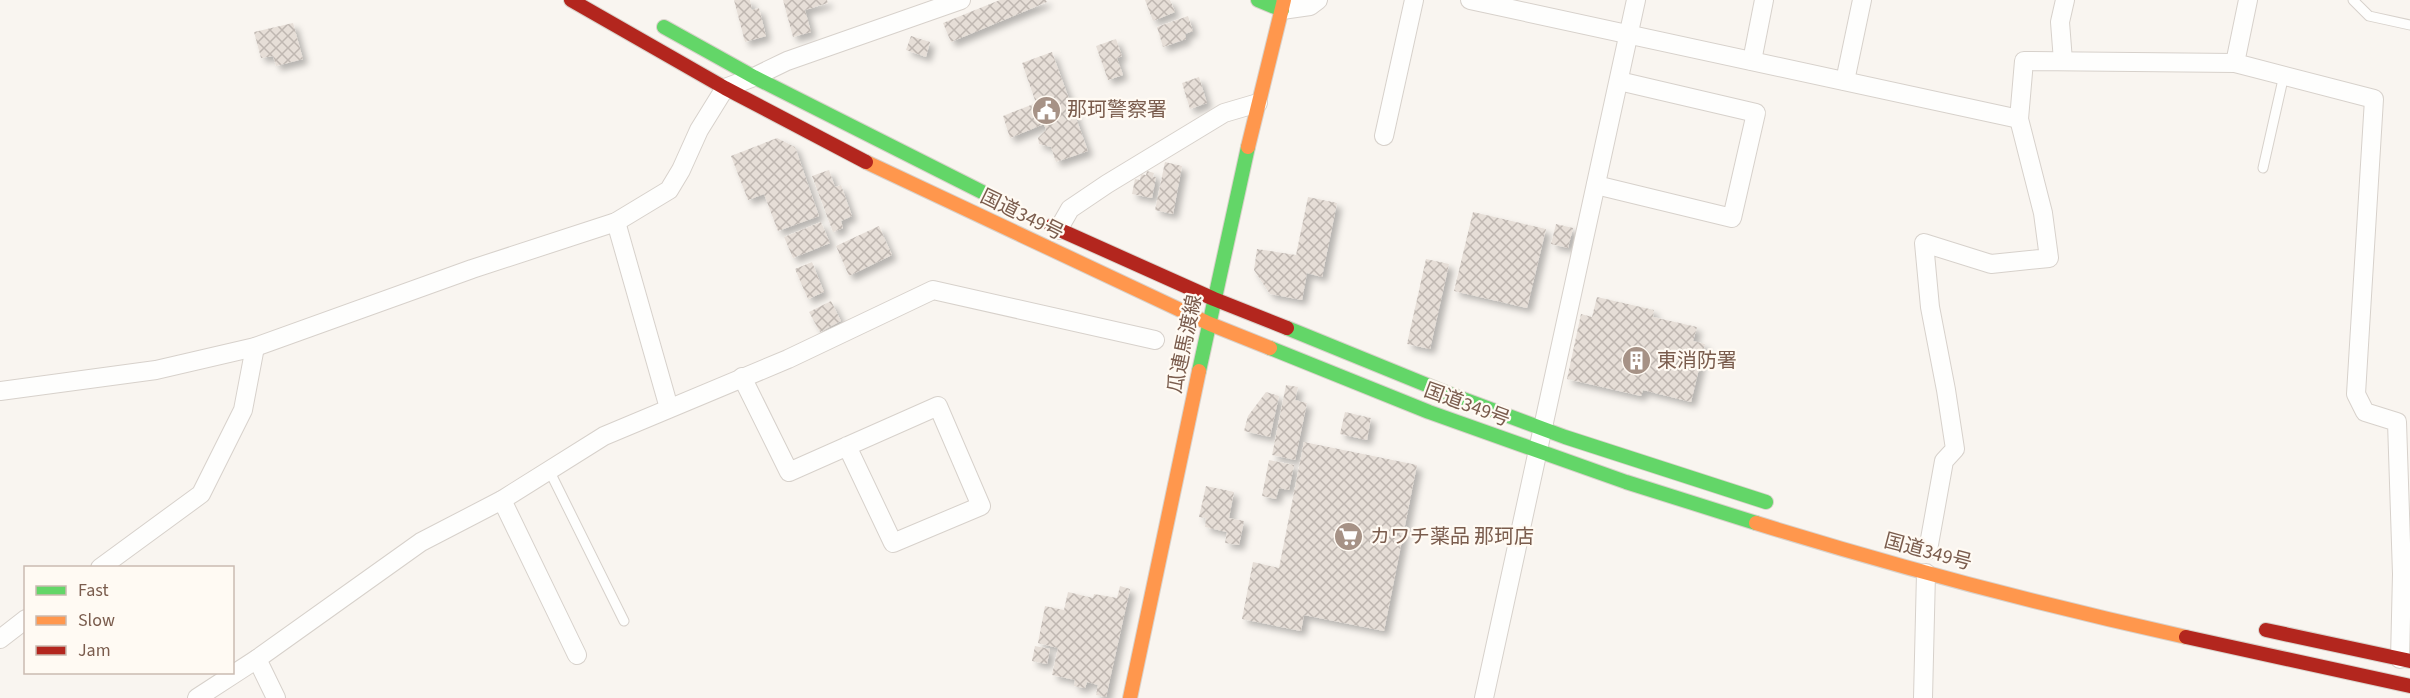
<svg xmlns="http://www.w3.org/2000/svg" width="2410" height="698" viewBox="0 0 2410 698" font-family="'Source Sans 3','Noto Sans JP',sans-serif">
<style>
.building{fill:url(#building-cross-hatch);filter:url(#shadow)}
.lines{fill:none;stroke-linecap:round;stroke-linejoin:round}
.lane-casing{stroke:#d7d1cb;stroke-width:11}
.street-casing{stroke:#d7d1cb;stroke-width:20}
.fast-casing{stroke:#d9d2cb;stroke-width:16}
.slow-casing{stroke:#d9d2cb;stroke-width:16}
.jam-casing{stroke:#d9d2cb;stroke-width:16}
.lane{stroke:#fefefd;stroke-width:9}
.street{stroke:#fefefd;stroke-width:18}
.fast{stroke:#63d668;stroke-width:14}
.slow{stroke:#ff974d;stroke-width:14}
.jam{stroke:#b3261e;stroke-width:14}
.labels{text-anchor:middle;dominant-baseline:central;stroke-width:4.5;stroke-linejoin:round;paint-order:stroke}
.poi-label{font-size:20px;fill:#7a5c4d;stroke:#fffaf3;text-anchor:start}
.street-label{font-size:20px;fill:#7a5c4d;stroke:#fffaf3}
</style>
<defs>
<pattern id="building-cross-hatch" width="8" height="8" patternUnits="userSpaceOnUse" patternTransform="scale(1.5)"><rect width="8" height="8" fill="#e6ded7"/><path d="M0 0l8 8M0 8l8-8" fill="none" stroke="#bfb7b1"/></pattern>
<filter id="shadow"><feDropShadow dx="5" dy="5" stdDeviation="3" flood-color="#0004"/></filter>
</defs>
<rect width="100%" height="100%" fill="#f9f5f0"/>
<g class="building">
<path d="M734,0H750L752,10L759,8L766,36L745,42Z"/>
<path d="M783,0H827L828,3L805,10L811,32L793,37Z"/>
<path d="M1000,0H1046L1047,2L951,42L943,23Z"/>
<path d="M1145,0H1170L1175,12L1153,21Z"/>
<path d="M1188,16L1193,31L1185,34L1186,39L1163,47L1157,27Z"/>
<path d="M293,23L303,59L276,66L273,56L261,58L254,32Z"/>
<path d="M911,36L930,42L926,57L906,50Z"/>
<path d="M1116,39L1122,56L1117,58L1123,75L1108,80L1096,46Z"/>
<path d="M1052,52L1088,151L1056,162L1051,147L1039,144L1038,138L1046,130L1044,124L1010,138L1003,116L1036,103L1022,63Z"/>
<path d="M1199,77L1207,103L1190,109L1182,83Z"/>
<path d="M777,138L795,147L819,216L778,231L764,194L748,200L731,156Z"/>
<path d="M1165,162L1182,166L1173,214L1155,210Z"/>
<path d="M829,170L835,187L841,185L852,216L841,221L843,228L833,232L812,176Z"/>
<path d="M1147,171L1154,173L1153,177H1156L1152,198L1132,194L1135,179L1140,180L1141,174L1146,175Z"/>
<path d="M1308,197L1337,203L1322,277L1307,273L1302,300L1270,294L1254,270L1257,249L1296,255Z"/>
<path d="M1473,212L1546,229L1527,308L1454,291Z"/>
<path d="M821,222L830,243L793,258L784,237Z"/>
<path d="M1556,224L1573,228L1568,248L1551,244Z"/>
<path d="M879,226L892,255L849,276L836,246Z"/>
<path d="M1426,259L1449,264L1430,349L1407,344Z"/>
<path d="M812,262L824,292L808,299L795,269Z"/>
<path d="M1597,297L1654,310L1653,317L1697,327L1693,341L1705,344L1691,402L1643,390L1641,396L1567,379L1581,314L1592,317Z"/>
<path d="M831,301L841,321L820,332L809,312Z"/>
<path d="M1286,385L1298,387L1295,400L1307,403L1295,460L1272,455Z"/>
<path d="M1266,392L1279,396L1270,437L1244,431L1248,416Z"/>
<path d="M1345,412L1371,418L1367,440L1340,434Z"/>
<path d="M1304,442L1417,465L1384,631L1304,615L1301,631L1242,619L1253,562L1279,568Z"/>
<path d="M1269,460L1294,465L1289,490L1279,488L1276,499L1262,496Z"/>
<path d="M1206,486L1234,492L1229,518L1244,521L1239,545L1225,543L1227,532L1205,527L1206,518L1199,517Z"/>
<path d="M1120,586L1130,589L1106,697L1096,695L1098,685L1087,682L1085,688L1074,686L1075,680L1052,675L1058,648L1038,643L1045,606L1064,610L1068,592L1093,598L1094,594L1117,598Z"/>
<path d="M1035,646L1050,649L1047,664L1032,661Z"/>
</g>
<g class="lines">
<defs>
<g id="lane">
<path d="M2353,0L2369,16L2410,25"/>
<path d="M2263,168L2284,75"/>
<path d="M549,470L624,621"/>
</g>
<g id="street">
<path d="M1470,0L2019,119"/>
<path d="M2248,0L2235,63L2374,99L2356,394L2365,412L2397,422L2402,574L2400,659"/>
<path d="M1282,10L1310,6L1318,0"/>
<path d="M1752,61L1764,0"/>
<path d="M2063,61L2060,22L2065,0"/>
<path d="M1845,81L1862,0"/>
<path d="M1384,136L1414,0"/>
<path d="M1596,185L1732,218L1756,113L1619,81"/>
<path d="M616,222L669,408"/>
<path d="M1058,230L1070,209L1107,184L1224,113L1258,103"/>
<path d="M742,377L789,472L938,406L981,506L893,543L847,446"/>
<path d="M0,391L156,370L255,347L472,269L616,222L669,190L681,170L699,130L725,88L754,77L787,61L961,0"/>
<path d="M502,500L577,655"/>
<path d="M1928,550L1944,461L1955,449L1946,390L1930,307L1924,243L1991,264L2049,258L2043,213L2019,119L2024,61L2235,63"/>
<path d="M100,568L201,494L243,410L255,347"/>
<path d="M0,639L26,619"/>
<path d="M257,659L276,698"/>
<path d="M197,698L257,659L421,542L502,500L604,436L788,359L933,290L1155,340"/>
<path d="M1484,698L1636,0"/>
<path d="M1923,698L1926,573"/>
</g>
<g id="fast">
<path d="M1258,0L1282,10"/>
<path d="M664,27L754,77L994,198"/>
<path d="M1287,328L1439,390L1565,437L1766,502"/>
<path d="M1270,348L1429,412L1626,482L1756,523"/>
<path d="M1199,371L1248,147"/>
</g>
<g id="slow">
<path d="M1248,147L1284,0"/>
<path d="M866,162L1210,324L1270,348"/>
<path d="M1756,523C1898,567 2041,605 2186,637"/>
<path d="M1130,698L1199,371"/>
</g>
<g id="jam">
<path d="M571,0L725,88L866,162"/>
<path d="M1051,226L1214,299L1287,328"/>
<path d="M2266,630L2410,661"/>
<path d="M2186,637L2410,686"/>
</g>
</defs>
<use href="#lane" class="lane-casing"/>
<use href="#street" class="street-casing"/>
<use href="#fast" class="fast-casing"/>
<use href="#slow" class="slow-casing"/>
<use href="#jam" class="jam-casing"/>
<use href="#lane" class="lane"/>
<use href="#street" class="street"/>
<use href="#fast" class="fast"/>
<use href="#slow" class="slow"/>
<use href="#jam" class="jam"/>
</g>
<defs>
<symbol id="civic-disc" viewBox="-11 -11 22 22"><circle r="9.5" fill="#a69286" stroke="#fffaf3"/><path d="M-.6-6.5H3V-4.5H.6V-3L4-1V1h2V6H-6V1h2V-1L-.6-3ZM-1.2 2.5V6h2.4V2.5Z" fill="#fff"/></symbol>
<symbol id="building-disc" viewBox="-11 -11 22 22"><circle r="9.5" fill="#a69286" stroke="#fffaf3"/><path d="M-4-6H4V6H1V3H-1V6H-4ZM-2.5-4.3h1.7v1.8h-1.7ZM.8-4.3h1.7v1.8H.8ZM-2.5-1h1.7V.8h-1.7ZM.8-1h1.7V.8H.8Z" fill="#fff"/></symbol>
<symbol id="supermarket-disc" viewBox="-11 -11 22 22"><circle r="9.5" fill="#a69286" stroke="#fffaf3"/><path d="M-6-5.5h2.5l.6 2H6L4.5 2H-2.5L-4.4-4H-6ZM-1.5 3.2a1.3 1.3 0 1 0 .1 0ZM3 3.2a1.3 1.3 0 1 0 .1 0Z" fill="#fff"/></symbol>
</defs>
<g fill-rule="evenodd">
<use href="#civic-disc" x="1030" y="94" width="33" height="33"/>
<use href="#building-disc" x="1620" y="344" width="33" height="33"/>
<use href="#supermarket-disc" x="1332" y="520" width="33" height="33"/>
</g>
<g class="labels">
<g class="poi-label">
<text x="1067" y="110">那珂警察署</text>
<text x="1657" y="361">東消防署</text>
<text x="1370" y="537">カワチ薬品 那珂店</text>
</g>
<g class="street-label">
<text transform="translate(1022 215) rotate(26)">国道349号</text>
<text transform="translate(1185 344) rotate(-78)">瓜連馬渡線</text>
<text transform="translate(1467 405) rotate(20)">国道349号</text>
<text transform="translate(1928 552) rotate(15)">国道349号</text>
</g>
</g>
<rect x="24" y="566" width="210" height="108" fill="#fffaf3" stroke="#cabbb1" stroke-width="1.5"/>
<rect x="36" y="586" width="30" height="9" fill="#63d668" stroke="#cabbb1" stroke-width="1.5"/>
<text x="78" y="596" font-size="18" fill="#7a5c4d">Fast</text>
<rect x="36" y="616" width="30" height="9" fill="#ff974d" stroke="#cabbb1" stroke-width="1.5"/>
<text x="78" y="626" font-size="18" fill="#7a5c4d">Slow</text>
<rect x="36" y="646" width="30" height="9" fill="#b3261e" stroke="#cabbb1" stroke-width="1.5"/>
<text x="78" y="656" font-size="18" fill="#7a5c4d">Jam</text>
</svg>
